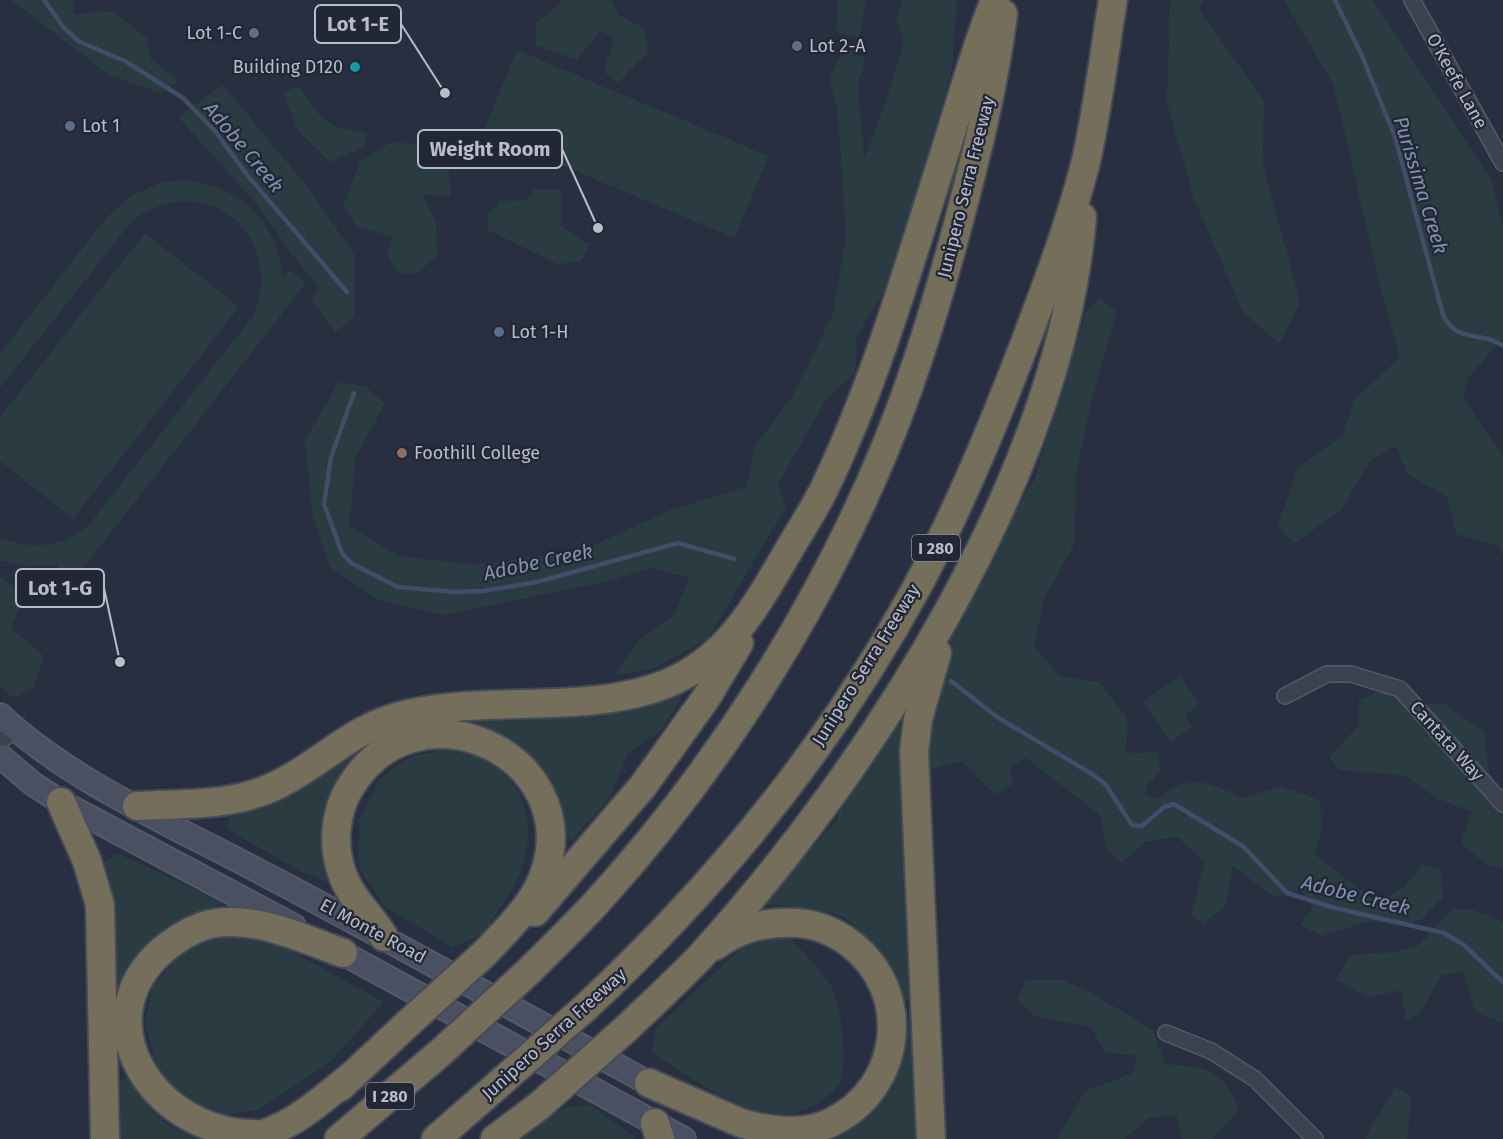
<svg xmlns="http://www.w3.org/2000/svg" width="1503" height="1139" viewBox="0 0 1503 1139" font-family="'Fira Sans',sans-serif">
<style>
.green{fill:#2a3b41}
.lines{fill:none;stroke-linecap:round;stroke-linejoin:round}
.stream{stroke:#414d69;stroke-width:4.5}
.street-casing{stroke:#545a67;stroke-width:18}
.secondary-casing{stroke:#545a67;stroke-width:26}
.highway-casing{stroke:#444a57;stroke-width:32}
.street{stroke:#3c4250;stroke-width:15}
.secondary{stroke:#4a5062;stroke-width:22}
.highway{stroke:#756e5a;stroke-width:28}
.highway-bridge-casing{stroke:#444a57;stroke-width:32;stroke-linecap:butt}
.highway-bridge{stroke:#756e5a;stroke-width:28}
.service-dot{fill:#5c6f8a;stroke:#212735;stroke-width:2}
.culture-dot{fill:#0f9aa8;stroke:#212735;stroke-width:2}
.education-dot{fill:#8d6e63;stroke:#212735;stroke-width:2}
.labels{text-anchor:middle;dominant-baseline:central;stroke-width:4.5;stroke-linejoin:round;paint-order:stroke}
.shield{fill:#212735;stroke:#8b909d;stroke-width:1.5}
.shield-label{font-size:16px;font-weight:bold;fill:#b9bdca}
.poi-label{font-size:18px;fill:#b9bdca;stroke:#212735;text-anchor:start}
.street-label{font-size:18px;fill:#b9bdca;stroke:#212735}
.water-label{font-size:20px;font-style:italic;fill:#8390af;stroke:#212735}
.leader{fill:none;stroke:#b9bdca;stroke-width:2}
.callout-dot{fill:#b9bdca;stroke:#212735;stroke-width:2}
.callout{fill:#212735;stroke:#b9bdca;stroke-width:2}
.callout-label{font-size:20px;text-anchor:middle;font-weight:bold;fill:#b9bdca}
</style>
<rect width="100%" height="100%" fill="#282f40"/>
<g class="green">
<path d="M11,0H74L73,14L112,11L146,37L152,61L180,80L161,93L109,75Z"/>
<path d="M559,0H612L618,15L644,28L648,52L618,83L604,72L614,38L600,31L577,60L536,46V23L560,4Z"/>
<path d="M838,0H866L859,37L836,32Z"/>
<path d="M903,0H957L952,70L890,281L857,336L855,373L827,398L778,484L786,507L707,640L652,669L614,675L639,640L674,615L689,578L653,568L600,583L444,615L378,600L330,567L312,512L305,440L339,382L365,386L385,404L356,456L349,526L399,556L478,565L586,549L670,510L746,487L755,446L793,395L833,314L846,235L838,116L830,78L841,53L852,50L865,59L858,85L864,159L886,101L904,41L896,20Z"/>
<path d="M1170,0H1204L1198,8L1264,101L1263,165L1300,302L1279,344L1243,312L1194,199L1167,102Z"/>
<path d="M1284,0H1373L1492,181L1503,227V338L1468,378L1463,398L1503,456V558L1500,547L1456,534L1447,497L1407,474L1396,446L1370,461L1341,510L1294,544L1278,526L1298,468L1343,435L1354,400L1400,357L1380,286L1334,86Z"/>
<path d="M517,50L769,156L734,238L483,132Z"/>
<path d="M223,85L310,190L354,254L355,317L335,332L311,299L320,288L293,256L256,203L178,117Z"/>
<path d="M299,86C321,121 326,127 367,133L364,147L330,162L298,131L283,92Z"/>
<path d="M391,142L433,145L448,164L451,196L422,195L436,222L437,255L418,273L398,274L387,255L392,237L356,226L343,206L360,162Z"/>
<path d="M180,180C237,183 279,221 283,278L290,270L306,283L70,585L54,573L59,565L23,566L0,560V537C32,551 60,547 88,526L253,316C287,234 203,167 132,221L0,388V354L106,218L132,195L163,182Z"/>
<path d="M534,189H561V226L590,245L581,261L558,264L488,230L487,215L499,201L527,200Z"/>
<path d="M145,233L239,307L73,519L0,461V417Z"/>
<path d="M1100,298L1117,312L1093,394L1076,473L1075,543L1045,597L1034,646L1060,676L1099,682L1127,717L1126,753L1158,752L1160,772L1149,783L1145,794L1156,799C1194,772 1205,782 1244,798L1282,786L1320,800L1322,829L1315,855L1378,903L1404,887L1423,864L1441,870L1443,897L1421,920L1397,926L1370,921L1321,936L1300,924L1313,908L1301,890L1274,897L1233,866L1225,907L1203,924L1191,916L1205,862L1177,837L1146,842L1121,863L1107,849L1099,814L1026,758L1009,767L1013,784L995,795L962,761L928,770L927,702L950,633L979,562L1034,481L1086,312Z"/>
<path d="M0,576L25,595L11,628L44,656L33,688L13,698L0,685Z"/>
<path d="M1180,676L1200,704L1185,715L1192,727L1171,742L1143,702Z"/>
<path d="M676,683L681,698L661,731L628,753L610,798L571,841L560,829L546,781L514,741L477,724L480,715Z"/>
<path d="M1381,691L1413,706L1443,703L1484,731L1488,767L1503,802V868L1487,865L1461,844L1471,812L1438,799L1403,775L1339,770L1329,757L1359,725V700Z"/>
<path d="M890,718L905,727L914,998L901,1002C892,975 868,930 841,916C830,910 779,905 763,903L838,819L842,786Z"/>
<path d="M361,741L344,770L327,816L336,886L298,870L227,829L231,808Z"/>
<path d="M455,748C464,750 478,751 486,757C542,797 537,856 501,907C495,915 489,928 482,934C474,940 461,943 452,947L384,906L359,868V819L379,780L395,767L414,755Z"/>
<path d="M119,854L223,902L208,913L169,927L111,998L108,893L103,861Z"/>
<path d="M1452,909H1472L1503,922V1023L1476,1012L1463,971L1442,975L1419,1014L1406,1021L1401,990L1369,997L1335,980L1351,955L1395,952L1419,945Z"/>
<path d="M786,934C802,950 819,967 831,986C841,1002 848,1062 841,1080C832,1099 801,1115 781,1115C743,1116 682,1072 651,1052L656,1028L741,948Z"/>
<path d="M215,937L267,938L384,1002L330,1062L260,1109L223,1116L182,1096L158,1069L145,1024L152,988L181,953Z"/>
<path d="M1026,980H1063L1090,992L1153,1030L1165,1064C1209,1068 1220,1067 1239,1109L1213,1139H1182L1176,1115L1150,1118L1124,1139H1057L1085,1091L1133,1073L1137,1055L1105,1053L1091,1027L1036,1017L1017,999Z"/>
<path d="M903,1018L916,1019L922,1139H806L826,1133Z"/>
<path d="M130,1077L149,1107L173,1129L217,1139H112L109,1083Z"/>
<path d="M1395,1087L1412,1096L1407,1139H1364Z"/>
<path d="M591,1105L637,1139H523L529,1130L565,1107Z"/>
</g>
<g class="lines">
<g class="stream">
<path d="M44,0L64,28L80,42L125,61L183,98L215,131L248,176L347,292"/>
<path d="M1335,0L1362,56L1395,137L1443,315C1458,345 1481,330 1503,346"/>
<path d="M354,393L331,457L324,504L342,553L351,563L398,587L455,592L483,591L537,582L678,543L734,559"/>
<path d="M951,681L997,717L1092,774L1106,785L1132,825L1142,826L1164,807L1174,804L1244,847L1287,893L1335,908L1444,933L1464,945L1503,982"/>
</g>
<defs>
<g id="street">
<path d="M1412,0L1503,163"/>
<path d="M1285,696L1327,674H1351L1400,689L1503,804"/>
<path d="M0,742L15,729"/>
<path d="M1166,1033L1211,1051L1255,1079L1315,1139"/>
</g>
<g id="secondary">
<path d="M0,715C72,783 181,829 268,876C401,946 532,1019 663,1091"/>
<path d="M0,756L33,784L61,802L294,926"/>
<path d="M328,945L684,1139"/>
</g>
<g id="highway">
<path d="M61,802L87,861L100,905L105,1139"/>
<path d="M137,806C184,803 231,807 275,786C324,763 350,727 409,714C490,695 589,715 666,684C727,659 755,608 786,555C799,532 815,509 826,485C877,379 909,264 945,152C961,101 975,49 995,0"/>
<path d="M535,912L643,786L706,698L739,643"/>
<path d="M384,937C371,915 350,898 342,873C332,846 335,813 349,789C415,677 581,753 546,869C536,903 509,927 485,953"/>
<path d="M343,953C304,939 259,917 216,923C196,926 179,937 164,949C79,1021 156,1139 263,1134C298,1123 326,1096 354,1074"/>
<path d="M528,972C551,949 575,926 597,902C716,771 816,615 884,451C914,379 937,303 957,228C976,157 994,86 1003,14"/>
<path d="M587,1006C718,884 831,745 917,587C958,511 992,429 1023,348C1046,287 1070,225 1086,161C1098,108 1104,53 1113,0"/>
<path d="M628,1027C652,1004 677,981 700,957C871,769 1061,475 1082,217"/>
<path d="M649,1083L741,1123C769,1131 802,1136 830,1123C902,1089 914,993 851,944C835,932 817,924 797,923C768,921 738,928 715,946"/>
<path d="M340,1087L402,1029"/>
<path d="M655,1123L660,1139"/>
<path d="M339,1139L440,1053"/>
<path d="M436,1139L500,1083"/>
<path d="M495,1139L539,1106"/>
<path d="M931,1139L914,752L918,719L937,653"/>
</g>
</defs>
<use href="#street" class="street-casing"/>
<use href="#secondary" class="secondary-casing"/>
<use href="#highway" class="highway-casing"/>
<use href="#street" class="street"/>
<use href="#secondary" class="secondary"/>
<use href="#highway" class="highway"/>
<defs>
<g id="highway-bridge">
<path d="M402,1029L485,953"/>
<path d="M440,1053L528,972"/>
<path d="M500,1083L587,1006"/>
<path d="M539,1106L628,1027"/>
</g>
</defs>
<use href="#highway-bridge" class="highway-bridge-casing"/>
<use href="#highway-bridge" class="highway-bridge"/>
</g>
<g class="service-dot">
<circle cx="254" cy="33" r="6"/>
<circle cx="797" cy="46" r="6"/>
<circle cx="70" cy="126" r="6"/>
<circle cx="499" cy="332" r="6"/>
</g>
<circle class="culture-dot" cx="355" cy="67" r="6"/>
<circle class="education-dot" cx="402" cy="453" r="6"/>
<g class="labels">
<g class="shield">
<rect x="912" y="535" width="48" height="26" rx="4.5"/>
<rect x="366" y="1083" width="48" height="26" rx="4.5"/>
</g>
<g class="shield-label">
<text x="936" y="548">I 280</text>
<text x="390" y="1096">I 280</text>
</g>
<g class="poi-label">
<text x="242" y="33" text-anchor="end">Lot 1-C</text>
<text x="809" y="46">Lot 2-A</text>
<text x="343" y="67" text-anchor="end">Building D120</text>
<text x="82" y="126">Lot 1</text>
<text x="511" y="332">Lot 1-H</text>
<text x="414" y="453">Foothill College</text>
</g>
<g class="street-label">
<text transform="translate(1457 81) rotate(61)">O'Keefe Lane</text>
<text transform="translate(966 187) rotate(-76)">Junipero Serra Freeway</text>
<text transform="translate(866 665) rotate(-58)">Junipero Serra Freeway</text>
<text transform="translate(1447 741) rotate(48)">Cantata Way</text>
<text transform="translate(373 931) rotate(28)">El Monte Road</text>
<text transform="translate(554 1034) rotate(-42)">Junipero Serra Freeway</text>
</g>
<g class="water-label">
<text transform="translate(244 147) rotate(50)">Adobe Creek</text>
<text transform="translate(1421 185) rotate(73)">Purissima Creek</text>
<text transform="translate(538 562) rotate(-12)">Adobe Creek</text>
<text transform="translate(1356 895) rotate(14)">Adobe Creek</text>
</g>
</g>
<path class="leader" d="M445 93L401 24M598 228L562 149M120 662L104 588"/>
<g class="callout-dot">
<circle cx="445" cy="93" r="6"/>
<circle cx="598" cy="228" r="6"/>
<circle cx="120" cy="662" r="6"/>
</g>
<g class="callout">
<rect x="315" y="5" width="86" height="38" rx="6"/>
<rect x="418" y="130" width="144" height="38" rx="6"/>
<rect x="16" y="569" width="88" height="38" rx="6"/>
</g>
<g class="callout-label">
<text x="358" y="31">Lot 1-E</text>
<text x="490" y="156">Weight Room</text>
<text x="60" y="595">Lot 1-G</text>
</g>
</svg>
